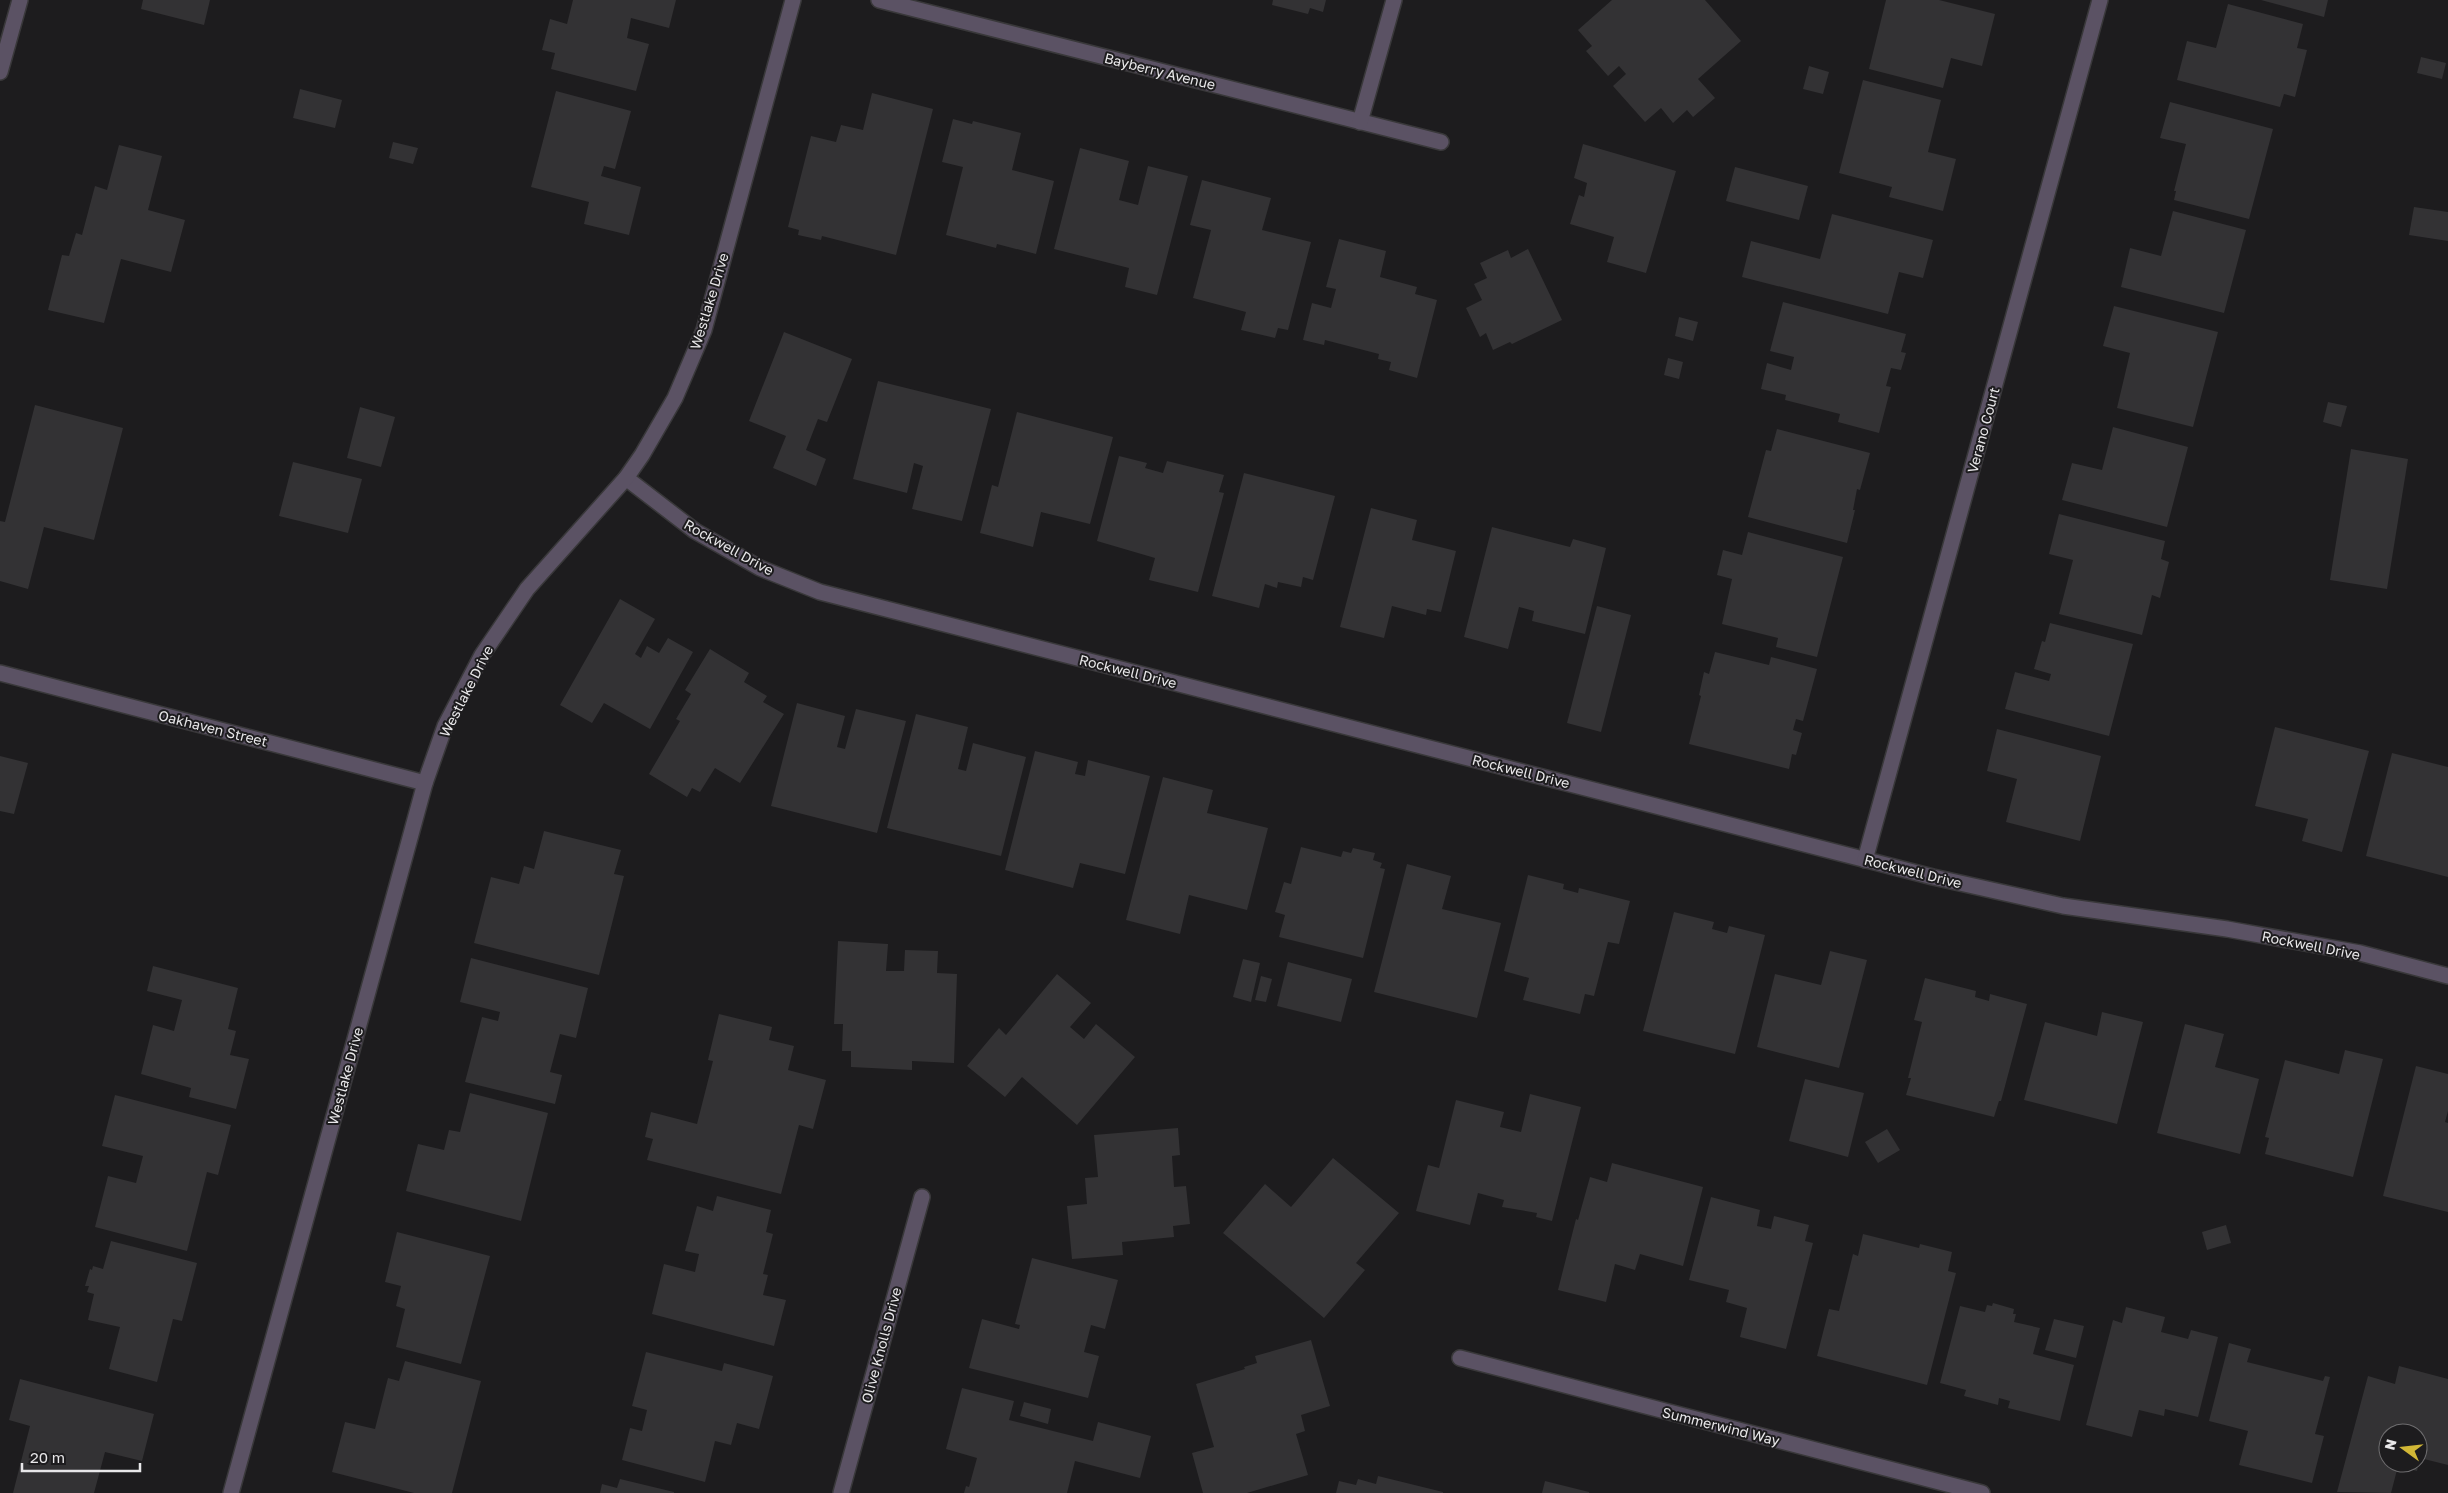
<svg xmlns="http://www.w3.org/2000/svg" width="2448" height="1493" viewBox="0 0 2448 1493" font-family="'Golos Text',sans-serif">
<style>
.building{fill:#333234;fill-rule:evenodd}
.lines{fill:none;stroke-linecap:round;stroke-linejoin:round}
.minor-casing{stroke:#39383a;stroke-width:18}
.minor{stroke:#5b5264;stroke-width:15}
.labels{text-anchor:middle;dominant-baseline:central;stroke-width:4;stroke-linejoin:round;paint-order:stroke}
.street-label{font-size:14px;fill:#e8e7e9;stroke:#1d1c1e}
</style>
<rect width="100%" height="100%" fill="#1d1c1e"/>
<g class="building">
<path d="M143,0H210L204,25L141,9Z"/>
<path d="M573,0H676L669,28L631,18L627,38L649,44L636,91L551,69L555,53L542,50L550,19L567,24Z"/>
<path d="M1273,0H1326L1323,12L1310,8L1308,14L1272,5Z"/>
<path d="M1612,0H1705L1741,41L1698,79L1715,98L1693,117L1687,110L1673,123L1661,108L1645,122L1613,86L1626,74L1619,66L1608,76L1586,51L1592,46L1578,30Z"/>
<path d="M1886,0H1939L1995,14L1982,66L1951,58L1943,88L1869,69Z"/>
<path d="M2261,0H2328L2324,17Z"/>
<path d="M2228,4L2303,24L2297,48L2307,50L2295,97L2284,94L2280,107L2177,80L2187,41L2216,48Z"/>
<path d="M2421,57L2446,63L2442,79L2417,73Z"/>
<path d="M1809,66L1829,72L1823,94L1803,89Z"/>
<path d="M1863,80L1941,100L1928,152L1956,159L1943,211L1889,197L1892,187L1839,173Z"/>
<path d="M300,89L342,100L335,128L293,118Z"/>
<path d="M556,91L631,111L615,169L604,166L601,176L641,187L629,235L584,224L589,202L531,187Z"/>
<path d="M872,93L933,109L896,255L822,236L821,240L798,235L799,230L788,227L811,136L836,142L841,125L863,130Z"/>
<path d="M2170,102L2273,129L2249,219L2174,200L2176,191H2174L2186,144L2160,138Z"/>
<path d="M953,119L972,124L973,121L1021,133L1012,170L1054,181L1036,254L997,244L996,248L946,235L963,167L942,162Z"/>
<path d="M393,142L418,148L413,164L389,158Z"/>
<path d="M1583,144L1676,171L1646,273L1607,262L1614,237L1570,224L1579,195L1584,197L1587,183L1574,178Z"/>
<path d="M119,145L162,156L148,210L185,220L171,272L121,259L104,323L48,310L62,255L69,256L76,233L82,235L95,186L107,190Z"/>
<path d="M1080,148L1129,161L1119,200L1138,205L1148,166L1188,176L1157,295L1125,287L1129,268L1054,249Z"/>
<path d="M1735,167L1808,186L1799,220L1726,201Z"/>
<path d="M1202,180L1271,198L1262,230L1311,242L1288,330L1278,328L1275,338L1241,330L1246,312L1193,298L1211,230L1190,225Z"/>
<path d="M2414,207L2448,212V241L2409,235Z"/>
<path d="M2173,211L2246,230L2224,313L2121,287L2130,248L2161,256Z"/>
<path d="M1832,214L1933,240L1923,278L1899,272L1888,314L1742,277L1751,241L1820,259Z"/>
<path d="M1339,239L1386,251L1380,277L1417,287L1415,294L1437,300L1417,378L1389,370L1391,362L1378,359L1379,354L1325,340L1324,345L1303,340L1312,303L1331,308L1336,289L1326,287Z"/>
<path d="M1528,249L1562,320L1512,344L1510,342L1493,350L1486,333L1480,337L1466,308L1482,300L1474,284L1487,278L1480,263L1508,250L1511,258Z"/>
<path d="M1783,302L1906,334L1901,352L1906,353L1901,370L1891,368L1886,386L1891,387L1879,433L1838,422L1840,414L1785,400L1786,395L1761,389L1767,363L1791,370L1794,357L1770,351Z"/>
<path d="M2114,306L2218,332L2193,427L2117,408L2130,353L2103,346Z"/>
<path d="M1679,317L1698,322L1693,341L1675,336Z"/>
<path d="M784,332L852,359L827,422L818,419L806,450L826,459L816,486L773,468L786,436L749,421Z"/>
<path d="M1668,358L1683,362L1679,379L1664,375Z"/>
<path d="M878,381L991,409L962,521L912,509L923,466L914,463L907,493L853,479Z"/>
<path d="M2328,402L2347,406L2341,427L2323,422Z"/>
<path d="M35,405L123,428L94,540L44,527L28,589L0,581V521L5,522Z"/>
<path d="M360,407L395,417L381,467L347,458Z"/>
<path d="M1017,412L1113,437L1090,524L1041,512L1033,547L980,533L992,485L998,487Z"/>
<path d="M2113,427L2188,447L2167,527L2062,500L2072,463L2102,470Z"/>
<path d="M1777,429L1870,453L1860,490L1857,489L1853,510H1855L1847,543L1748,517L1766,450L1771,451Z"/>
<path d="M2351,449L2408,459L2387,589L2330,580Z"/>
<path d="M1119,456L1147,463L1145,468L1163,473L1167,461L1224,475L1219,492L1224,493L1198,592L1149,580L1155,558L1097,541Z"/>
<path d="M293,462L362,479L348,533L279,516Z"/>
<path d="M1244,473L1335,496L1313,580L1303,577L1301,587L1278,582L1277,588L1265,584L1259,608L1212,596Z"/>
<path d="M1371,508L1417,520L1412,540L1456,551L1441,612L1427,609L1426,615L1392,606L1384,638L1340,627Z"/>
<path d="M2059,514L2165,541L2161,559L2169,562L2160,598L2152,595L2142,635L2059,614L2073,560L2049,554Z"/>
<path d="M1492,527L1570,547L1573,539L1606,548L1585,634L1532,621L1534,611L1519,607L1508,649L1464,637Z"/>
<path d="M1748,532L1843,557L1817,657L1776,647L1778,638L1722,624L1732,579L1717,575L1723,550L1742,555Z"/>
<path d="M620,599L655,619L635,654L641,658L647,646L659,653L668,638L693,652L650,729L604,703L592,723L560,705Z"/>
<path d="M1597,606L1631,615L1601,732L1567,723Z"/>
<path d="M2050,623L2133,644L2109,736L2005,709L2015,672L2049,681L2051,674L2034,669L2042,641L2045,642Z"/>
<path d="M710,649L749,673L744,682L767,696L763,702L784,714L740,783L715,768L700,792L692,788L687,797L649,774L680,721L676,719L691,694L685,690Z"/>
<path d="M1715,652L1769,665L1771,657L1817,669L1803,721L1796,719L1793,730L1802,733L1796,755L1792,754L1789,769L1689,744L1701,696L1699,695L1704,672L1709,674Z"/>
<path d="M797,703L845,716L837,747L845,749L856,709L906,721L877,833L771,806Z"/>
<path d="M916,714L968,727L958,769L966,771L973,743L1026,757L1001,856L887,828Z"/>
<path d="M2275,727L2369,751L2342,852L2302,841L2308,819L2255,806Z"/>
<path d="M1997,729L2101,756L2080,841L2006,822L2017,779L1987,771Z"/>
<path d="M1035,751L1078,762L1075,774L1085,776L1088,760L1150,776L1125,874L1080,863L1073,888L1005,870Z"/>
<path d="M2392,753L2448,767V877L2366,856Z"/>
<path d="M0,756L28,763L14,814L0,811Z"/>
<path d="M1163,777L1213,790L1207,813L1268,828L1247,910L1189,895L1180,934L1126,920Z"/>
<path d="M544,831L621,850L614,874L624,876L599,975L474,943L491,877L519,884L524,866L534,869Z"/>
<path d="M1301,847L1341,857L1343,851L1351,853L1353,848L1375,853L1373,860L1382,863L1380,868L1385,869L1363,958L1279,937L1285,915L1275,912L1284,882L1291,884Z"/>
<path d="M1407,864L1451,876L1442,909L1501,923L1477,1018L1374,992Z"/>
<path d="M1528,875L1564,884L1563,889L1578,893L1579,888L1630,901L1619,944L1608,942L1594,996L1585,994L1580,1014L1523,1000L1529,978L1504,971Z"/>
<path d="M1674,912L1714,922L1712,929L1727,933L1729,926L1765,935L1735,1054L1643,1031Z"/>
<path d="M838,941L888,944L886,971H904L905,950L938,951L937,973L957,974L954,1063L912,1061V1070L851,1067V1051H842L843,1024H834Z"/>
<path d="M1830,951L1867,960L1839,1068L1757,1047L1775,974L1821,985Z"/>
<path d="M471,958L588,988L576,1038L560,1034L550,1072L562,1075L555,1104L465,1082L482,1017L498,1021L500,1012L460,1002Z"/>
<path d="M1243,959L1260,963L1251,1002L1233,997Z"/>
<path d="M1288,962L1352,979L1341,1022L1277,1006Z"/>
<path d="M153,966L238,988L228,1029L236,1031L230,1055L249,1059L236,1109L189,1097L191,1088L141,1074L153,1025L174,1031L182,1000L147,991Z"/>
<path d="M1057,974L1091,1003L1070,1027L1084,1039L1096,1024L1135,1057L1077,1125L1022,1077L1005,1097L967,1066L999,1028L1006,1035Z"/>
<path d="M1261,976L1272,979L1266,1002L1255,1000Z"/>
<path d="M1925,978L1976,991L1975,997L1989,1001L1990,994L2027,1004L2001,1101H1999L1994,1117L1906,1095L1911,1078H1908L1922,1022L1914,1020Z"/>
<path d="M2102,1012L2143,1022L2117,1124L2024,1100L2045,1022L2097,1036Z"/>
<path d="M719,1014L772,1027L769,1040L794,1046L788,1070L826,1080L813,1129L799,1125L781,1194L647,1160L653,1139L645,1137L651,1112L697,1124L713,1061L708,1060Z"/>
<path d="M2185,1024L2224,1034L2215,1067L2259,1079L2240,1154L2157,1133Z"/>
<path d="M2345,1050L2383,1059L2353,1177L2265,1154L2269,1138L2265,1137L2285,1060L2339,1074Z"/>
<path d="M2416,1066L2448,1074V1111L2445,1122L2448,1123V1212L2383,1196Z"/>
<path d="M1805,1079L1864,1093L1848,1157L1789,1141Z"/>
<path d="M470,1093L548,1113L521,1221L406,1191L418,1144L444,1150L449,1130L460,1132Z"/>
<path d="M1530,1094L1581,1107L1552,1221L1536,1217L1537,1213L1502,1207L1504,1200L1478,1193L1470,1225L1416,1211L1428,1165L1439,1168L1456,1100L1504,1112L1500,1127L1521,1132Z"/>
<path d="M115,1095L231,1125L218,1175L207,1172L187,1251L95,1227L108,1176L136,1183L143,1156L102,1146Z"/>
<path d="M1178,1128L1180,1155L1172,1156L1174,1187L1186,1186L1190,1224L1173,1226L1174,1237L1122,1242L1123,1255L1072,1259L1067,1206L1087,1204L1085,1178L1098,1177L1094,1135Z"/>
<path d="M1887,1129L1900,1150L1878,1163L1865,1142Z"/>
<path d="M1333,1158L1399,1213L1356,1263L1365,1270L1324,1318L1223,1233L1265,1184L1291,1207Z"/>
<path d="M1612,1163L1703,1187L1683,1266L1640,1254L1635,1270L1615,1264L1606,1302L1558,1290L1576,1219L1578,1220L1590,1177L1607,1182Z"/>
<path d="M717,1196L771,1210L766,1232L773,1234L763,1274L768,1275L763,1295L786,1300L774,1346L652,1314L664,1264L695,1272L699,1254L685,1251L697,1206L713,1211Z"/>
<path d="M1711,1197L1760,1210L1757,1226L1771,1229L1774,1216L1809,1225L1805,1241L1813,1243L1786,1349L1740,1337L1747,1308L1726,1302L1729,1290L1689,1280Z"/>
<path d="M2226,1225L2231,1243L2207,1250L2202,1232Z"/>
<path d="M397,1232L490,1256L461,1364L396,1347L405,1309L396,1306L401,1286L385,1282Z"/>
<path d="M1863,1234L1919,1248L1920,1244L1952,1252L1948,1271L1956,1273L1927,1385L1817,1356L1829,1309L1839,1311L1853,1254L1858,1256Z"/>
<path d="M111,1241L197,1263L182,1321L173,1319L157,1382L109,1369L120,1327L88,1320L94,1294L87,1292L89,1286H85L90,1269L92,1270L93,1266L103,1269Z"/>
<path d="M1032,1258L1118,1280L1105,1329L1091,1325L1084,1352L1099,1356L1088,1398L969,1368L982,1319L1019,1329L1020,1325L1015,1324Z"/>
<path d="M1993,1303L2014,1309L2013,1314H2016L2014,1322L2040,1328L2033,1354L2074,1365L2060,1421L2008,1408L2010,1401L1999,1398L1998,1405L1964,1396L1966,1390L1940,1383L1960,1306L1985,1312L1987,1305L1992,1306Z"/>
<path d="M2126,1307L2165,1317L2161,1332L2188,1339L2191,1330L2218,1337L2198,1417L2165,1409L2164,1416L2139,1410L2132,1437L2086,1425L2113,1320L2122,1323Z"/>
<path d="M2054,1319L2084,1326L2076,1358L2045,1350Z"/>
<path d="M1311,1340L1330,1406L1301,1415L1305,1431L1296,1434L1308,1475L1247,1493H1203L1192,1453L1214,1447L1196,1384L1245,1369L1244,1367L1257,1363L1255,1356Z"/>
<path d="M2229,1343L2251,1349L2247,1362L2323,1381L2325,1376L2330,1377L2315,1434L2324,1436L2312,1483L2239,1465L2248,1431L2209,1421Z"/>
<path d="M646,1352L722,1371L724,1363L773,1376L759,1429L737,1423L731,1445L715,1441L705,1482L622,1460L630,1428L642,1431L647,1410L632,1406Z"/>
<path d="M405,1361L481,1381L452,1493H414L332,1472L345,1422L375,1429L388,1378L399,1381Z"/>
<path d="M2399,1366L2448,1379V1465L2420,1458L2417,1471L2398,1466L2391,1493L2337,1492L2368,1376L2395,1384ZM2388,1433H2418V1463H2388Z"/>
<path d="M20,1379L154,1414L142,1461L105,1452L94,1493H13L30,1426L9,1420Z"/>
<path d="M962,1388L1014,1401L1009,1420L1093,1441L1098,1422L1151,1436L1140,1478L1075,1461L1067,1493H964L966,1486L969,1487L977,1458L946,1449Z"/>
<path d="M1024,1402L1051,1409L1048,1424L1020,1416Z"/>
<path d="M1378,1476L1443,1492V1493H1336L1339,1481L1356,1485L1358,1479L1376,1484Z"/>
<path d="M620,1479L674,1492V1493H600L602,1484L617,1488Z"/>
<path d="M1545,1481L1589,1492V1493H1542Z"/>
</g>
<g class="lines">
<defs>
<g id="minor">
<path d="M879,0L1441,142"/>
<path d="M0,72L20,0"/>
<path d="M1360,122L1394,0"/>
<path d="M626,478L695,531L760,568L820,592L1933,877L2063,906L2227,929L2360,953L2448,976"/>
<path d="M0,673L425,783"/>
<path d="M1865,860L2100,0"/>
<path d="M1460,1358L1982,1493"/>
<path d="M231,1493L425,783L445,726L482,655L527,589L626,478L642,455L675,398L704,330L793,0"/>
<path d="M841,1493L922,1197"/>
</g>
</defs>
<use href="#minor" class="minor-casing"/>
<use href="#minor" class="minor"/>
</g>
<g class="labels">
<g class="street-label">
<text transform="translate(1160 71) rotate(14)">Bayberry Avenue</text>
<text transform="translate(709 301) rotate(-73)">Westlake Drive</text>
<text transform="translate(1983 430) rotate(-75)">Verano Court</text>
<text transform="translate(729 547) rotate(29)">Rockwell Drive</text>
<text transform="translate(1128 671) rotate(14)">Rockwell Drive</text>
<text transform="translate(466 691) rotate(-63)">Westlake Drive</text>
<text transform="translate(213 728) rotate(14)">Oakhaven Street</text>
<text transform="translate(1521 771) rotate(14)">Rockwell Drive</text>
<text transform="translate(1913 871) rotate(14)">Rockwell Drive</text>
<text transform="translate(2311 945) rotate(11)">Rockwell Drive</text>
<text transform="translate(345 1076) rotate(-75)">Westlake Drive</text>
<text transform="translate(881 1345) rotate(-75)">Olive Knolls Drive</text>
<text transform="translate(1721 1426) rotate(14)">Summerwind Way</text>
</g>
</g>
<g transform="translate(2403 1448) rotate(285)"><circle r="24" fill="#1d1c1e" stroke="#6e6d6f"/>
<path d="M0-4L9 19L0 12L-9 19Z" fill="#d1b736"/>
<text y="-8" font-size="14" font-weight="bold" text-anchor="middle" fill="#e8e7e9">N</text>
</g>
<path d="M22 1463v8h118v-8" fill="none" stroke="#e8e7e9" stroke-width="2.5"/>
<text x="30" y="1463" font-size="15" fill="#e8e7e9" stroke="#1d1c1e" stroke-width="4" paint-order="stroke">20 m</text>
</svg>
